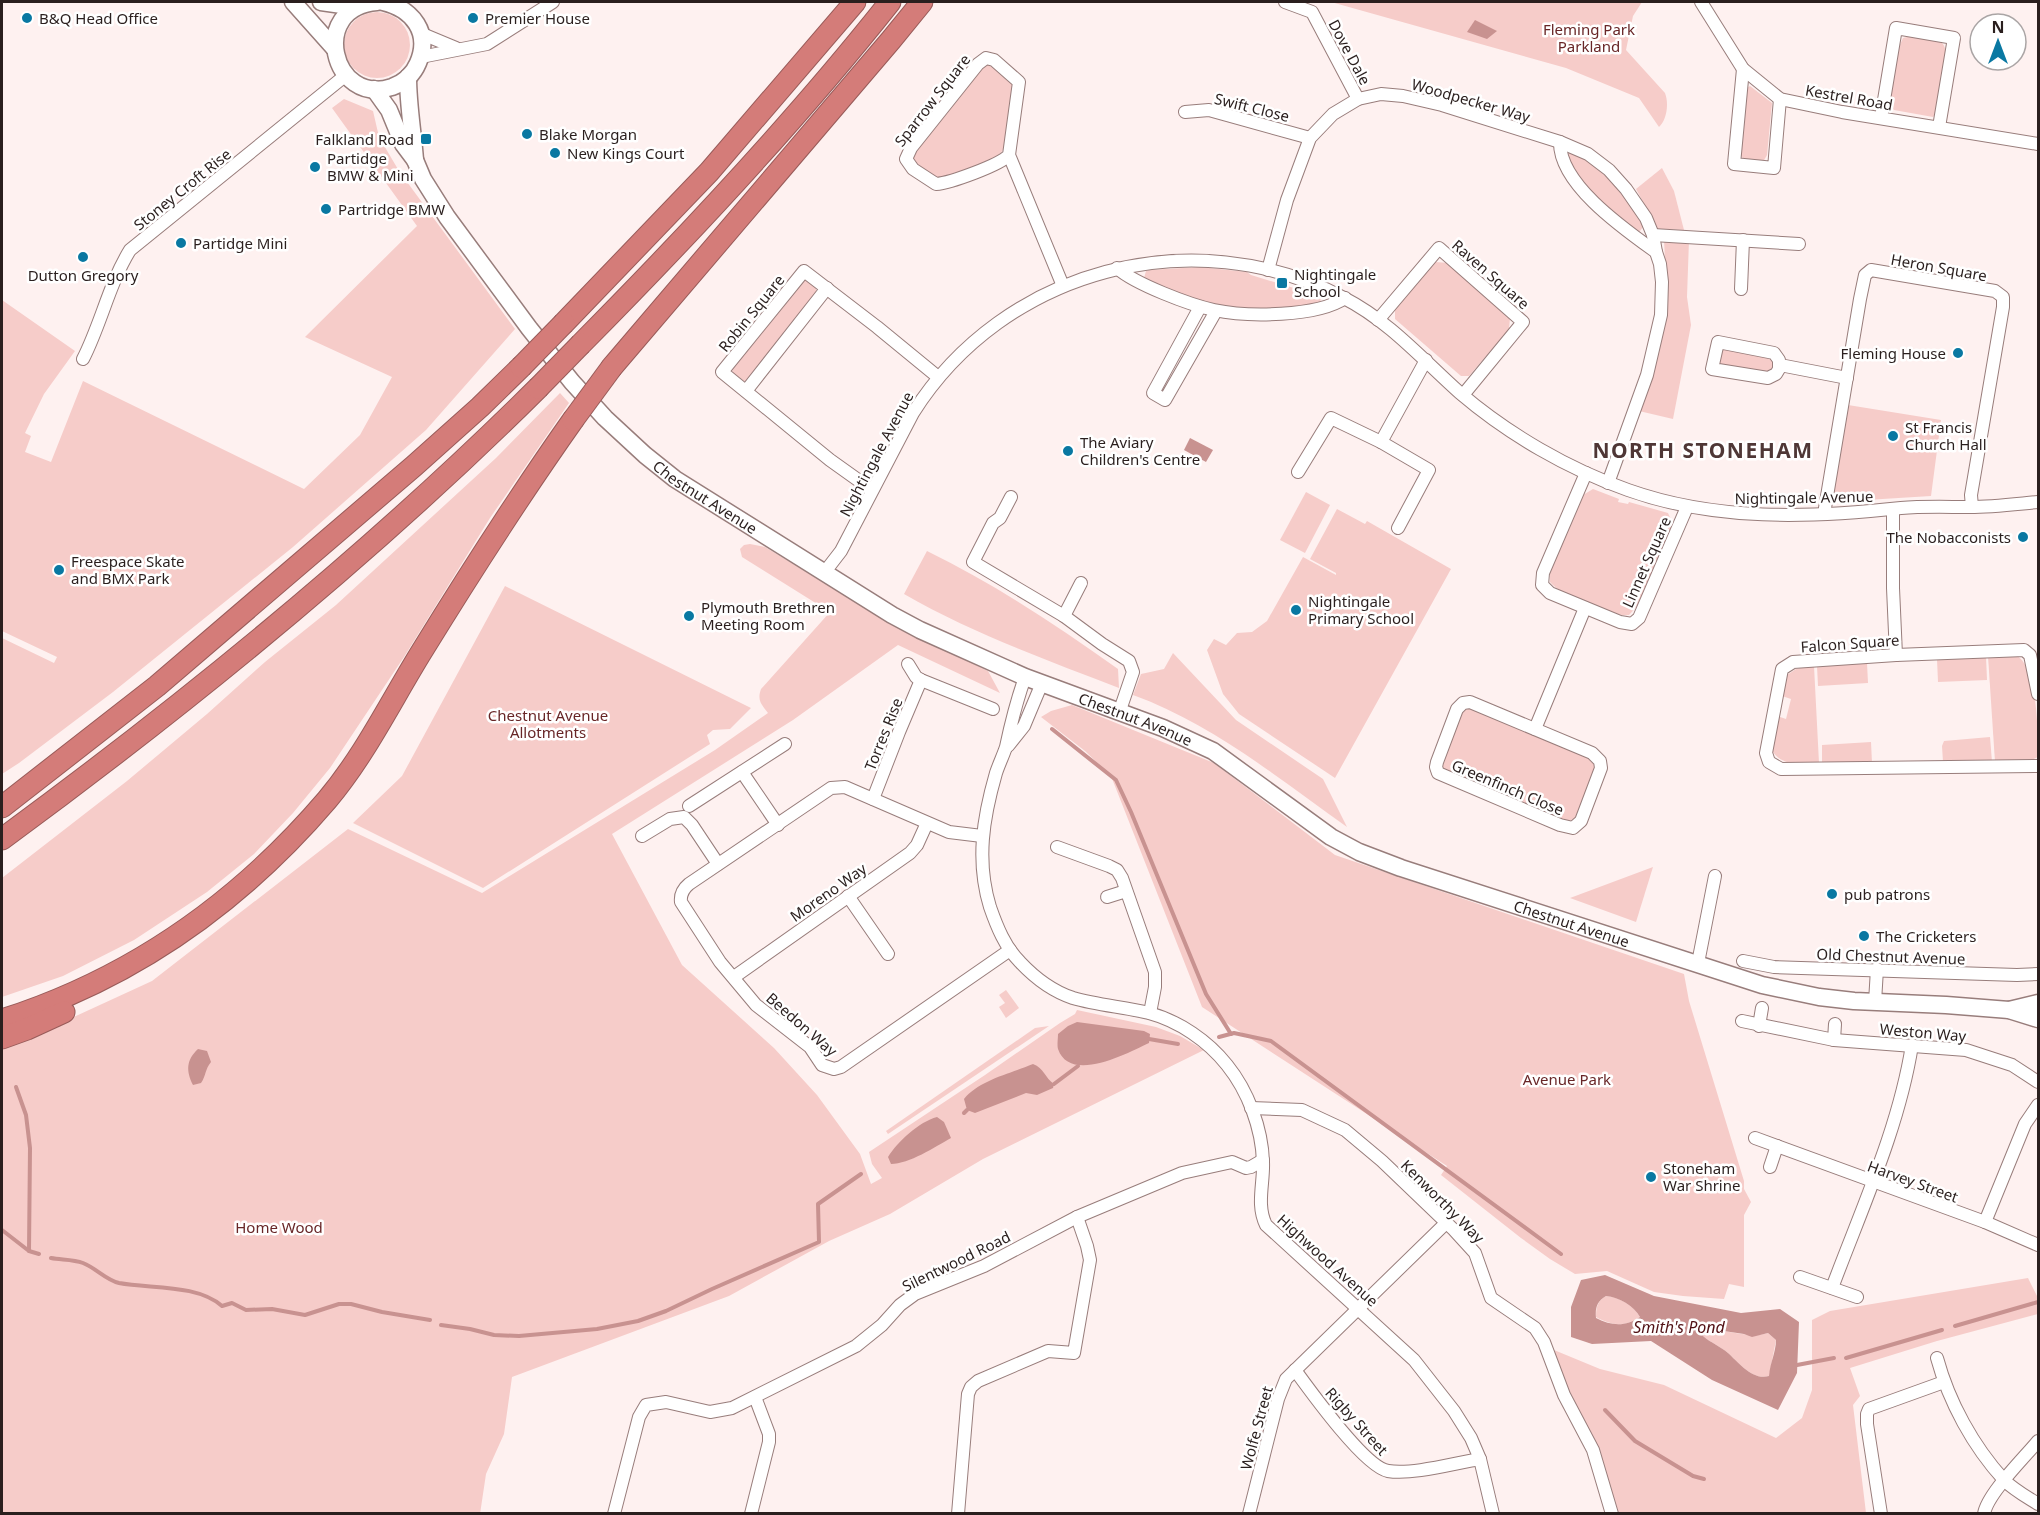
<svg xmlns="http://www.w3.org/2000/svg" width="2040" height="1515" viewBox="0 0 2040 1515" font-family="'Noto Sans',sans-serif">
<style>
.green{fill:#f6ccc9}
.water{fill:#c89290;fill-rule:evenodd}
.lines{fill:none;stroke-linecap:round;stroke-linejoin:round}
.stream{stroke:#c89290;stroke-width:4}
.street-casing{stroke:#987d7b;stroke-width:14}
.secondary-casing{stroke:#987d7b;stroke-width:19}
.highway-casing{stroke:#985b59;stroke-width:23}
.street{stroke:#fff;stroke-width:12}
.secondary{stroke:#fff;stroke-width:16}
.highway{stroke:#d47c79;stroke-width:21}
.highway-bridge-casing{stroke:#985b59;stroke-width:23;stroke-linecap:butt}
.highway-bridge{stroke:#d47c79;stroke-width:21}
.poi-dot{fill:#0978a2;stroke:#fff;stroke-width:2}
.labels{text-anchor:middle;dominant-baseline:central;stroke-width:5;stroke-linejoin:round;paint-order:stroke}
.poi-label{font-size:15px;fill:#2a1f1e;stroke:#fff;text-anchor:start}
.park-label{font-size:15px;fill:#682627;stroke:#fff}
.street-label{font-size:15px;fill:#2a1f1e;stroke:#fff}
.water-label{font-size:16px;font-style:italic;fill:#511014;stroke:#fff}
.district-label{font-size:21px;font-weight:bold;letter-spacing:1.5px;fill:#4f3736;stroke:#fff}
</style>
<rect width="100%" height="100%" fill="#fef1f0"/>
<g class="green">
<path d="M1331,2H1642L1633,16L1626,50L1665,93C1669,103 1667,120 1659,127L1639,98L1566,68Z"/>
<circle cx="377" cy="45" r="33"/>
<path d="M1911,36L1939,41C1945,44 1946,50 1946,57L1935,115L1933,117L1894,110L1890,105L1898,49L1903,38Z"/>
<path d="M991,63L1014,82C1012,97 1009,137 1004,148C995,167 952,175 932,179L911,160L913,150L981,66Z"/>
<path d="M1750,86L1772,103L1767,155L1763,162L1746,161L1740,155L1747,88Z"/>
<path d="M344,99L373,111L379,137L399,171L515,329L426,430L293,547L113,692L19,763L2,774V638L54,663L57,657L2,631V300L75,351L44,394L25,433L31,436L25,452L51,462L83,381L304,489L360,435L392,377L305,337L417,226L332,108Z"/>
<path d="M1571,150C1602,169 1627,194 1643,227L1640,231L1635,232L1622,222L1578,178L1566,152Z"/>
<path d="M1662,168L1674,191L1684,230L1658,229L1636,189Z"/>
<path d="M1664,239L1689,240L1687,297L1691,325L1673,419L1639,411L1666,285Z"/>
<path d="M1435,262L1449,263L1510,318L1509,329L1469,376H1461L1395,319V307Z"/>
<path d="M1200,267L1247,272L1251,275L1320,296L1321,304C1300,306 1277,311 1256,310C1216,308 1179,296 1144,278L1146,271L1149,270Z"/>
<path d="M807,279L816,285V293L748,381H740L733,375L732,368L799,281Z"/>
<path d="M1718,342L1774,353L1776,374L1712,369Z"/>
<path d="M560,393L569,403L490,518L404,657L330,768L293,813L254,854L207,892L134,940L63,976L2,997V878L127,781L207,714L265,662L336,605L496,458Z"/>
<path d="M1848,405L1941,420L1931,496L1850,501C1841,501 1838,497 1833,491Z"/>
<path d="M1593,489L1619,499L1618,502L1628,504L1629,502L1668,513L1673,524L1640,603L1629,615C1611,617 1561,596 1550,582V570L1581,494L1583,495Z"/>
<path d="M1306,492L1330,505L1305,553L1280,540Z"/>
<path d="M1337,509L1365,524L1367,521L1451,569L1335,778L1239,714L1223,694L1207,650L1214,639L1226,645L1237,633L1252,632L1267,621L1303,557L1336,575V573L1310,559Z"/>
<path d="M750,544L765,547L893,624L988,671L1000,693L898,645L793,720L612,834L682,965L774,1048L817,1095L860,1154L871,1184L882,1178L872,1164L869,1152L985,1075L1060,1023L1075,1014L1077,1010L1156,1027L1180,1036L1204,1050L983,1159L890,1214L829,1241L729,1296L512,1377L504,1434L486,1474L480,1514L2,1513V1050L152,981L348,829L482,893L715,750L768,713C761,704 757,700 761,689L830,612L742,557L740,549L744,545Z"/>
<path d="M927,551C996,585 1055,624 1118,669L1119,688C1046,660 972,633 904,594Z"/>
<path d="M505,586L751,708L730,729L713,730L707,735L710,744L483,888L353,823L402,776Z"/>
<path d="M1173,653L1236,720L1323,779L1347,827C1279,779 1213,724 1133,695L1141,674L1164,669Z"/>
<path d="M2015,655C2038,664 2038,735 2038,757L2029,761L1995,762L1988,656Z"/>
<path d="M1986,656L1987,680L1938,682L1937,659Z"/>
<path d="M1867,663L1868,683L1818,686L1817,666Z"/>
<path d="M1808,666H1814L1819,763C1804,763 1783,767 1773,752L1777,716L1786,719L1791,699L1782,696L1787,675L1796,669Z"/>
<path d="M1072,705L1214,763L1335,855L1684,974L1689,1001L1744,1181V1189L1751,1202L1744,1215V1287L1729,1284L1724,1299L1683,1296L1654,1292L1607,1271L1575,1274L1550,1259L1521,1238L1441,1175L1447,1166L1202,1007L1111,776L1085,751L1041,717L1051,711Z"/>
<path d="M1468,708L1587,756L1594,763L1595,770L1576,818L1566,822L1443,769L1442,765L1460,714Z"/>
<path d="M1990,737L1992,762H1943L1942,746L1944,741Z"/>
<path d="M1871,742L1872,763H1822V745Z"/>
<path d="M1653,867L1636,922L1570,898Z"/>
<path d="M1006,990L1019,1008L1006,1018L999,1007L1005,1003L999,995Z"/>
<path d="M1049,1026L888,1134L886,1131L1035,1028Z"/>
<path d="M2028,1278L2038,1298V1314L1937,1341L1850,1368L1860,1396L1853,1405L1866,1513H1619L1599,1456L1552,1362L1554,1350L1600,1369L1664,1385L1776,1438L1802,1418L1812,1390V1320L1830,1311Z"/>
<path d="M1606,1296C1619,1297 1633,1305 1640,1317C1625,1327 1612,1326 1596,1317C1596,1308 1597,1301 1606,1296Z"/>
<path d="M1717,1330C1735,1332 1750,1338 1768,1333L1776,1340L1769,1376C1753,1381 1738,1362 1728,1353C1720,1346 1711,1343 1703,1336L1705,1331Z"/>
</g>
<g class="water">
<path d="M1475,20L1497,31L1487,39L1467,32Z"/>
<path d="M1190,438L1213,450L1206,462L1184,450Z"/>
<path d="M1077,1022L1144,1031L1150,1034L1149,1043C1128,1053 1070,1084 1058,1049C1057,1045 1058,1038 1058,1034L1068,1026Z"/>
<path d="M198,1049L207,1051L211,1062C205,1069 206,1076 201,1083L193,1085C186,1071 186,1060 198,1049Z"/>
<path d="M1033,1064C1044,1068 1045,1078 1054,1084L1053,1088L1037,1095L1026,1093L975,1113L967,1110L964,1099C979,1080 1012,1073 1033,1064Z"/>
<path d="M937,1117L944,1122L951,1138C935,1147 909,1164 891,1164L888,1157C898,1141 919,1122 937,1117Z"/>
<path d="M1605,1275L1654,1296L1741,1313L1780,1309L1799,1322L1797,1373L1778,1410L1712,1380L1651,1341L1592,1344L1571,1337V1307L1581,1280ZM1606,1296C1619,1297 1634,1306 1640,1317C1625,1327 1612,1326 1596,1318C1595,1308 1597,1301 1606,1296ZM1717,1330L1744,1334L1752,1337L1768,1333L1776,1340C1776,1352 1770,1363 1769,1376C1753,1381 1738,1362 1728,1353C1720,1346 1711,1343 1703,1336L1705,1331Z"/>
</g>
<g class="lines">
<g class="stream">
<path d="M1052,729L1116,780L1131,812L1206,994L1231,1034"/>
<path d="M1219,1037L1234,1033L1271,1041L1561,1254"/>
<path d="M1149,1039L1178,1044"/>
<path d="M1054,1084L1078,1066"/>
<path d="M16,1087L26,1115L30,1148L29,1251"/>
<path d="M964,1113L967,1110"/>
<path d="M2,1230L29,1251L39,1254"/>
<path d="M51,1258C61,1260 73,1259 83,1263C96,1268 106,1280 119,1283C151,1289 197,1284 222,1306L232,1303L246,1310L272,1309L305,1315L339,1304H351L382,1312L430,1320"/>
<path d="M441,1325L470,1329L494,1335L519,1336L597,1329L638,1321L666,1311L712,1289L819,1242L818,1204L861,1174"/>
<path d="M1955,1326L2038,1302"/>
<path d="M1846,1358L1942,1330"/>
<path d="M1797,1365L1834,1358"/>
<path d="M1605,1410L1635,1441L1693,1476L1704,1479"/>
</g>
<defs>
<g id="street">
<path d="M1285,2L1312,12L1358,99"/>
<path d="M1701,2L1743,69L1780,99L1842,112L2038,144"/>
<path d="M420,33L456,48"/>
<path d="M421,57L487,44L553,2"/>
<path d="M1743,69L1734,164L1774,168L1780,99"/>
<path d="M1185,112L1209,110L1310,138"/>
<path d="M1881,118L1896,28L1954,38L1939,127"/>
<path d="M1560,142C1559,184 1624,229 1656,252"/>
<path d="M1009,155L1019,82L994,60L986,58L978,64L911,148L906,159L913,169L936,184C950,183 1000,165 1009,155L1063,286"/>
<path d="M1653,235L1799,244"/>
<path d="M1117,268C1135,284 1190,305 1214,310C1247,317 1317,317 1345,298"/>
<path d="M1268,270L1287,200L1310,138L1333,114L1358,99L1381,94L1403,96L1442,105L1560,142L1588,154L1609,170L1626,189L1646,218L1653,235L1656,252L1660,264L1662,282L1661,315L1647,375L1608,483"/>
<path d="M1741,289L1743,240"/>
<path d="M1200,307L1153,393L1165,400L1216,311"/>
<path d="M1378,320L1439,248L1523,322L1463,395"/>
<path d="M1718,342L1774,353L1779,360V369L1776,374L1768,378L1712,369Z"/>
<path d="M83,359C101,324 109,284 130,250L346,75"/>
<path d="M1780,365L1847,378"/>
<path d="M746,391L827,288"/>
<path d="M1381,442L1426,360"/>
<path d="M1298,472L1331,418L1381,442L1429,470L1398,528"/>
<path d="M1586,473L1543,573L1542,585L1550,593L1620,622L1632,624L1639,618L1687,507"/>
<path d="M872,490L830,460L722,372L804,271L877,327L938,377"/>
<path d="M1011,497L1000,518L993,523L973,562L1064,616L1102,644L1129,661L1133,672L1119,713"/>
<path d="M1893,510V588L1896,655"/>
<path d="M1824,514L1860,299L1865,275L1871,270L1995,291L2003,297V307L1971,495L1972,507"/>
<path d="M824,573L841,551L913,413C1004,269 1193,219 1344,298C1389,321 1423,360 1460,393C1508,434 1568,469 1628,490C1715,521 1809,518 1901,508C1923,506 1947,507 1970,507C1992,507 2016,504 2038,502"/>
<path d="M1064,616L1081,583"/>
<path d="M908,664L916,677L921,680L993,709"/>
<path d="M1025,677C1017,700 1011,723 1006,747C1003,756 999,764 996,773C983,818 976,861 990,907C997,927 1005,947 1020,962C1035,978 1052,991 1073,998C1097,1005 1124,1007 1149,1013C1179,1021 1208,1041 1227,1065C1248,1091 1262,1128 1263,1162C1264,1183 1256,1205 1266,1225L1414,1360L1454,1411L1471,1438L1480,1459L1493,1514"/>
<path d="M2038,694L2030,655L2024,650L1896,655L1793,662L1782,669L1766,753L1769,762L1781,769L2038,766"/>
<path d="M1470,702L1592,753L1600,761L1601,768L1581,821L1573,828L1560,825L1438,773L1436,767L1437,762L1457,709L1463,703Z"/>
<path d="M1535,729L1585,608"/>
<path d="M1008,746L1024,726L1042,683"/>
<path d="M742,772L778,825"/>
<path d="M873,799L899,732L921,680"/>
<path d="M689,806L785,744"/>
<path d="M642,836L670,819L684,817L692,825L718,864"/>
<path d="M982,836L949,832L845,787L831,788L689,884C683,889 680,894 681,902L720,962L756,1005L810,1047L822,1065L834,1069L841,1067L1010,950"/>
<path d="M1057,847L1109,866L1117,870L1122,878L1155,972V987L1150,1013"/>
<path d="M848,896L888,954"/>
<path d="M1107,897L1126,891"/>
<path d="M1743,961L1774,967L2017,975L2038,974"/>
<path d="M1698,963L1715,876"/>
<path d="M734,977L910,853L917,845L927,823"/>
<path d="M1875,1002L1877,969"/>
<path d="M1742,1021L1834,1040L1966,1050L2012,1065L2038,1082"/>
<path d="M1759,1026L1762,1008"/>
<path d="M1834,1040L1835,1024"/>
<path d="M1251,1108L1302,1110L1345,1130L1382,1161L1454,1230L1475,1253L1491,1298L1535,1328L1544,1342L1564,1395L1593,1450L1612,1514"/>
<path d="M1755,1138L1985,1222L2038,1245"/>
<path d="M1770,1167L1777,1146"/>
<path d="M1985,1222L2025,1124L2038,1105"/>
<path d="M1800,1277L1857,1297"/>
<path d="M1832,1288C1861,1210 1899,1128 1912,1045"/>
<path d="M1937,1358C1949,1402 1973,1446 2004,1480C2014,1490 2027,1497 2038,1504"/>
<path d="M1295,1370C1311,1392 1365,1467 1388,1471C1413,1475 1455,1463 1480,1459"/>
<path d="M614,1514L639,1417L646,1405L666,1402L710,1412L732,1408L856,1346L882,1325L900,1305L915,1294L984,1266L1077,1217L1182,1173L1232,1162L1246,1168L1251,1167L1263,1160"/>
<path d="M751,1514L769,1442V1434L755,1397"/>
<path d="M958,1514L968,1394L971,1387L978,1381L1048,1351L1074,1353L1090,1260L1087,1246L1077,1217"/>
<path d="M1249,1514L1278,1399L1286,1379L1445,1224"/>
<path d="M1881,1514L1867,1424V1414L1869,1409L1944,1382"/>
<path d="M1984,1514C1987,1494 2025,1457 2038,1441"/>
</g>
<g id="secondary">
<path d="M293,2L334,48"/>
<path d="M321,2L356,7"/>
<path d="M377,2C308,7 332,107 392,87C403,83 413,75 418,63C431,33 413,9 383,2"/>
<path d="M408,77C408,105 413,132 415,160"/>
<path id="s1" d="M374,89L389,110L403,144L415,160L423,179L447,217L529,328L572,382L605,418L645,455L675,479L892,615L920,630L1025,677L1163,728L1213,751L1331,837L1359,852L1401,868L1762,985L1819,997L1854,1001L1946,1005L2009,1010L2038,1019"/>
<path d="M2009,1010L2038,1003"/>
</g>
<g id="highway">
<path d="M564,323L709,172L855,2"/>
<path d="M581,344C689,235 795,122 890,2"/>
<path d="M612,367L891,40L922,2"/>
<path d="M2,807L157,686L414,466L480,407L521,367"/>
<path d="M2,839C190,701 372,553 538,388"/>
<path d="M2,1020C131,979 239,903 327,800C365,755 391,701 422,651C470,573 520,495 573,420"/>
<path d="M2,1038L27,1029L64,1012"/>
</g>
</defs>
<use href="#street" class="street-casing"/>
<use href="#secondary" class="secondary-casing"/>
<use href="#highway" class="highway-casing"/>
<use href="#street" class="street"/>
<use href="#secondary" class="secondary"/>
<use href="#highway" class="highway"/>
<defs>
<g id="highway-bridge">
<path d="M521,367L564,323"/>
<path d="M538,388L581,344"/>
<path d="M573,420L612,367"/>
</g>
</defs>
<use href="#highway-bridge" class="highway-bridge-casing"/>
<use href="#highway-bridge" class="highway-bridge"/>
</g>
<g class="poi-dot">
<circle cx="27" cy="18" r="6"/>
<circle cx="473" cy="18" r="6"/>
<circle cx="527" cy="134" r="6"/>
<rect x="420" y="133" width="12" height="12" rx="3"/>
<circle cx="555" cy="153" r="6"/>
<circle cx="315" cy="167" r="6"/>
<circle cx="326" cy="209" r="6"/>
<circle cx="181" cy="243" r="6"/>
<circle cx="83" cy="257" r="6"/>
<rect x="1276" y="277" width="12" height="12" rx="3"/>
<circle cx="1958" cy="353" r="6"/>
<circle cx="1893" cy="436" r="6"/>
<circle cx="1068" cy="451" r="6"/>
<circle cx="2023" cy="537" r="6"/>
<circle cx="59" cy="570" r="6"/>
<circle cx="1296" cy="610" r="6"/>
<circle cx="689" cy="616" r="6"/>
<circle cx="1832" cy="894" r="6"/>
<circle cx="1864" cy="936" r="6"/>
<circle cx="1651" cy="1177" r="6"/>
</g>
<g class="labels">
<g class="poi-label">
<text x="39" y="18">B&amp;Q Head Office</text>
<text x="485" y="18">Premier House</text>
<text x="539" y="134">Blake Morgan</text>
<text x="414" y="139" text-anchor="end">Falkland Road</text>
<text x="567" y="153">New Kings Court</text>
<text x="327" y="158">Partidge<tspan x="327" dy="17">BMW &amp; Mini</tspan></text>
<text x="338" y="209">Partridge BMW</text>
<text x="193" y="243">Partidge Mini</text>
<text x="1294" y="274">Nightingale<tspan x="1294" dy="17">School</tspan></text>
<text x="83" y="275" text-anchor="middle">Dutton Gregory</text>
<text x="1946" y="353" text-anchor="end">Fleming House</text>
<text x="1905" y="427">St Francis<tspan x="1905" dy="17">Church Hall</tspan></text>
<text x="1080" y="442">The Aviary<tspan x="1080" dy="17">Children's Centre</tspan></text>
<text x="2011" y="537" text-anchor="end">The Nobacconists</text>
<text x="71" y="561">Freespace Skate<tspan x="71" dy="17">and BMX Park</tspan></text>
<text x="1308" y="601">Nightingale<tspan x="1308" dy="17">Primary School</tspan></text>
<text x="701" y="607">Plymouth Brethren<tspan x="701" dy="17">Meeting Room</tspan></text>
<text x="1844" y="894">pub patrons</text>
<text x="1876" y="936">The Cricketers</text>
<text x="1663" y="1168">Stoneham<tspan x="1663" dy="17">War Shrine</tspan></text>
</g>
<g class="park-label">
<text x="1589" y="29">Fleming Park<tspan x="1589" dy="17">Parkland</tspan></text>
<text x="548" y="715">Chestnut Avenue<tspan x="548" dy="17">Allotments</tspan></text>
<text x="1567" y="1079">Avenue Park</text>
<text x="279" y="1227">Home Wood</text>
</g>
<g class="street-label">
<text transform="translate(1350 52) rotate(62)">Dove Dale</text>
<text transform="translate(1849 97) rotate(10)">Kestrel Road</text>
<text transform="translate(932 100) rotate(-52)">Sparrow Square</text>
<text transform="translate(1471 100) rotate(16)">Woodpecker Way</text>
<text transform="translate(1252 107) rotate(14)">Swift Close</text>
<text transform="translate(182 189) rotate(-39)">Stoney Croft Rise</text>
<text transform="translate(1939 267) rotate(10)">Heron Square</text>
<text transform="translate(1491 274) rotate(41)">Raven Square</text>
<text transform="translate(751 313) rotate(-51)">Robin Square</text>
<text transform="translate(876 454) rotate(-62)">Nightingale Avenue</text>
<text stroke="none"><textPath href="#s1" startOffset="532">Chestnut Avenue</textPath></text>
<text transform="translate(1804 497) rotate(-1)">Nightingale Avenue</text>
<text transform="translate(1646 562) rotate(-66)">Linnet Square</text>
<text transform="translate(1850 643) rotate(-4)">Falcon Square</text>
<text stroke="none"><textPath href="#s1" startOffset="1018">Chestnut Avenue</textPath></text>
<text transform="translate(883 734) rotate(-68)">Torres Rise</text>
<text transform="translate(1508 787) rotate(23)">Greenfinch Close</text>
<text transform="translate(828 892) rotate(-35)">Moreno Way</text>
<text stroke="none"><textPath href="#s1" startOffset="1504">Chestnut Avenue</textPath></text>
<text transform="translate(1891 956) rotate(2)">Old Chestnut Avenue</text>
<text transform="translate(802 1024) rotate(41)">Beedon Way</text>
<text transform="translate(1923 1032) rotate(5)">Weston Way</text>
<text transform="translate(1913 1181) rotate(20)">Harvey Street</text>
<text transform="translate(1443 1201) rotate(45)">Kenworthy Way</text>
<text transform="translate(1328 1260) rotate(42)">Highwood Avenue</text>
<text transform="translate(956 1261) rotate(-26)">Silentwood Road</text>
<text transform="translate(1357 1421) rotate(48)">Rigby Street</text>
<text transform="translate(1256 1428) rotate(-75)">Wolfe Street</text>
</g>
<g class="water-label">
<text x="1679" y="1327">Smith's Pond</text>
</g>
<g class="district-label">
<text x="1703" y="450">NORTH STONEHAM</text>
</g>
</g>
<rect width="2040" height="1515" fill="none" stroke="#2a1f1e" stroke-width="6"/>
<g transform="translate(1998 42)"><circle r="28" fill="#ffffff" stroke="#aaa5a5" stroke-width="1.5"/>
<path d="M0-4.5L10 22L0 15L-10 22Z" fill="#0978a2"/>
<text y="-9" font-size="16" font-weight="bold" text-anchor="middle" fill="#2a1f1e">N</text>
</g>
</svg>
